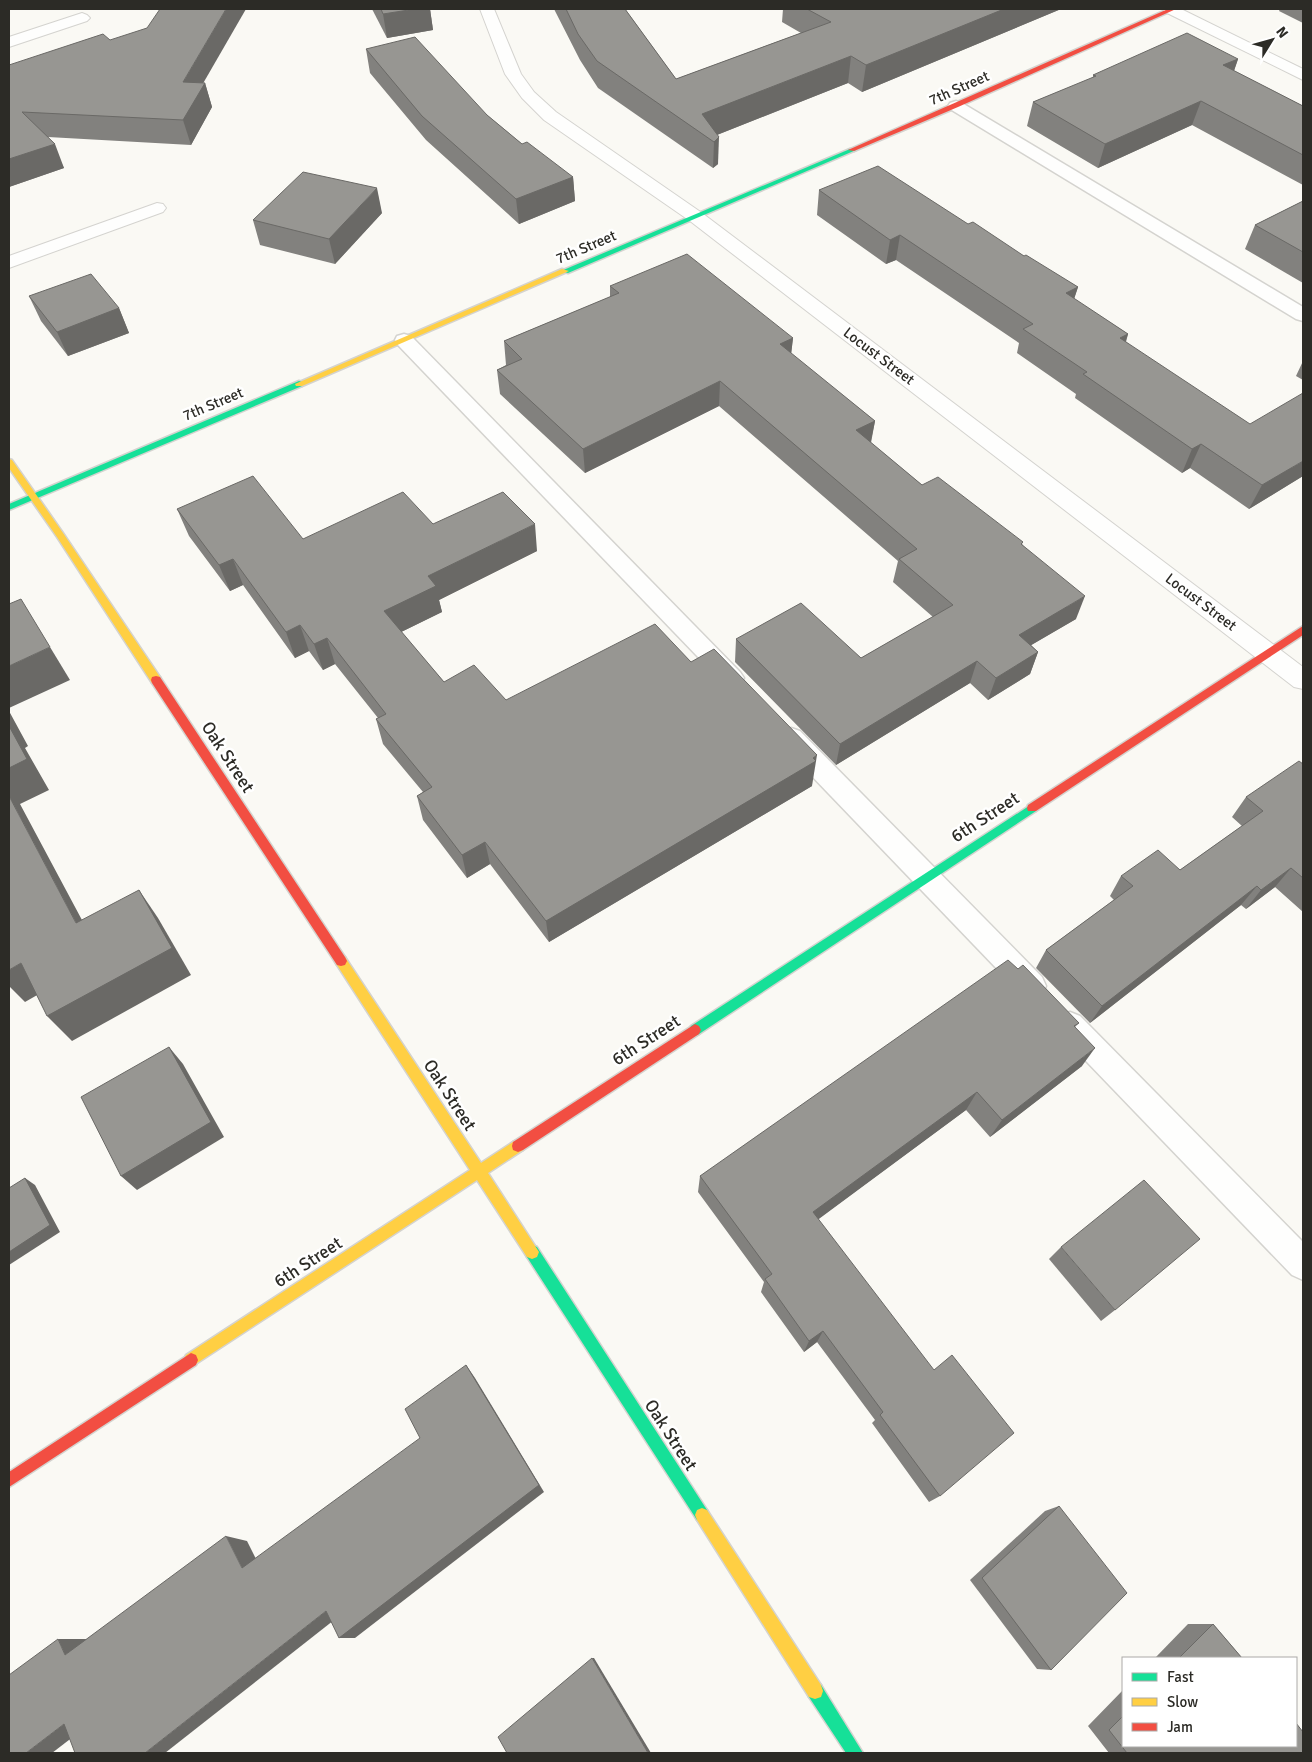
<svg xmlns="http://www.w3.org/2000/svg" width="1312" height="1762" viewBox="0 0 1312 1762" font-family="Signika,sans-serif">
<style>
.lines{fill:none;stroke-linecap:round;stroke-linejoin:round}
.lane-casing{stroke:#d4d3cf;stroke-width:3}
.street-casing{stroke:#d4d3cf;stroke-width:2}
.fast-casing{stroke:#d4d3cf;stroke-width:3}
.slow-casing{stroke:#d4d3cf;stroke-width:3}
.jam-casing{stroke:#d4d3cf;stroke-width:3}
.lane{fill:#fefefd;fill-rule:evenodd}
.street{fill:#fefefd;fill-rule:evenodd}
.fast{fill:#16e098;fill-rule:evenodd}
.slow{fill:#ffcf43;fill-rule:evenodd}
.jam{fill:#f24e42;fill-rule:evenodd}
.wall{fill:#82817e}
.shaded-wall{fill:#6a6966}
.building{fill:#979692;stroke:#6a6966}
.labels{text-anchor:middle;dominant-baseline:central;stroke-width:5;stroke-linejoin:round;paint-order:stroke}
.far-street-label{font-size:15px;fill:#2c2b26;stroke:#fff}
.street-label{font-size:18px;fill:#2c2b26;stroke:#fff}
</style>
<rect width="100%" height="100%" fill="#faf9f4"/>
<g class="lines">
<defs>
<g id="lane">
<path d="M956,101L962,103L1303,307V321L1296,319L950,109L948,106L950,103Z"/>
<path d="M404,334L411,336L740,672L744,678L740,684L732,687L724,684L397,344L395,340L397,336Z"/>
<path d="M791,728L800,731L1042,977L1046,986L1042,995L1032,998L1022,995L782,745L779,738L782,731Z"/>
<path d="M1070,1012L1080,1016L1303,1242V1280L1292,1275L1060,1034L1056,1025L1060,1016Z"/>
</g>
<g id="street">
<path d="M480,9H494L521,74L534,92L556,112L702,213L1303,667V689L1294,687L690,221L544,120L522,98L505,74Z"/>
<path d="M1163,9H1181L1303,69V80L1165,12Z"/>
<path d="M82,13L87,15L90,18L87,21L9,47V37Z"/>
<path d="M157,203L163,204L166,208L163,212L9,268V256Z"/>
</g>
<g id="fast">
<path d="M850,149L856,150L568,273L561,271Z"/>
<path d="M299,381L302,382V386L9,510V504Z"/>
<path d="M1032,804L1036,805L1037,808L1036,811L699,1034L695,1036L691,1034L689,1030L691,1026Z"/>
<path d="M532,1245L537,1247L707,1510L709,1515L707,1520L702,1522L697,1520L527,1257L525,1252L527,1247Z"/>
<path d="M815,1683L821,1685L863,1753H846L809,1697L807,1691L809,1685Z"/>
</g>
<g id="slow">
<path d="M562,269L569,271L302,386H296L295,384Z"/>
<path d="M9,459L12,460L63,533L160,677L161,680L160,683H152L57,537L9,468Z"/>
<path d="M341,956L345,957L481,1163L513,1142L518,1140L523,1142L524,1146L523,1150L488,1173L539,1252L537,1257L532,1259L527,1257L477,1180L191,1367L186,1365L184,1360L186,1355L470,1170L337,965L335,961L337,957Z"/>
<path d="M702,1508L707,1510L821,1685L823,1691L821,1697L815,1699L809,1697L697,1520L695,1515L697,1510Z"/>
</g>
<g id="jam">
<path d="M1168,9H1176L958,107L854,151L848,150Z"/>
<path d="M1303,626V635L1036,811H1028L1027,808L1028,805Z"/>
<path d="M156,676L160,677L345,957L347,961L345,965L341,966L337,965L152,683L151,680L152,677Z"/>
<path d="M695,1024L699,1026L701,1030L699,1034L523,1150L518,1152L513,1150L512,1146L513,1142Z"/>
<path d="M191,1353L196,1355L198,1360L196,1365L9,1487V1472Z"/>
</g>
</defs>
<use href="#lane" class="lane-casing"/>
<use href="#street" class="street-casing"/>
<use href="#fast" class="fast-casing"/>
<use href="#slow" class="slow-casing"/>
<use href="#jam" class="jam-casing"/>
<use href="#lane" class="lane"/>
<use href="#street" class="street"/>
<use href="#fast" class="fast"/>
<use href="#slow" class="slow"/>
<use href="#jam" class="jam"/>
</g>
<g class="wall">
<path d="M372,9H430L433,30L387,38Z"/>
<path d="M554,9H625L676,79L801,33L782,22L783,9H1061L862,92L848,83L717,135L718,164L713,168L598,88L580,60Z"/>
<path d="M1280,9H1303V23L1279,11Z"/>
<path d="M366,49L487,115L522,144L573,177L575,201L519,224L426,140L370,73Z"/>
<path d="M1238,59L1234,71L1303,106V185L1192,125L1098,168L1027,126L1033,102L1093,78V75Z"/>
<path d="M9,65L205,83L212,107L191,145L48,137L64,168L9,187Z"/>
<path d="M819,190L968,224L1078,287L1074,299L1128,334L1126,342L1303,476L1249,509L1190,468L1182,473L1075,398L1076,394L1017,353L1019,343L896,260L886,264L817,215Z"/>
<path d="M1303,201V283L1245,249L1255,225Z"/>
<path d="M382,213L335,264L260,245L253,220Z"/>
<path d="M610,286L793,338L791,354L875,421L871,443L922,485L1023,542L1022,544L1076,619L1031,645L1038,652L1030,674L988,700L970,683L836,765L735,662L736,639L861,658L933,617L893,582L898,561L719,406L585,473L500,394L497,370L506,365L504,341L610,297Z"/>
<path d="M29,296L119,308L129,333L68,356L41,321Z"/>
<path d="M1303,361V380L1296,376Z"/>
<path d="M177,509L303,539L433,524L537,551L439,600L442,612L401,632L444,682L506,700L691,662L812,786L549,942L490,864L467,878L423,820L417,796L423,792L383,744L376,719L378,718L335,664L323,670L309,651L295,658L243,585L230,591L189,536Z"/>
<path d="M1303,764V912L1275,887L1246,909L1241,905L1090,1023L1036,968L1046,950L1114,900L1110,896L1121,876L1180,870L1242,826L1232,817L1246,797Z"/>
<path d="M1018,969L1079,1023L1075,1027L1082,1066L990,1137L966,1110L818,1219L940,1496L929,1502L872,1423L875,1420L817,1342L804,1352L761,1292L764,1282L698,1192L700,1176Z"/>
<path d="M1061,1247L1115,1310L1101,1321L1049,1259Z"/>
<path d="M1059,1506L1051,1670L1037,1669L970,1580L1045,1511Z"/>
<path d="M1188,1624H1213L1242,1658H1155Z"/>
<path d="M1123,1690V1746L1303,1753H1109L1088,1726Z"/>
</g>
<g class="shaded-wall">
<path d="M226,9H246L190,106L183,82Z"/>
<path d="M415,9H430L433,30L387,38L383,14Z"/>
<path d="M1004,9H1061L862,92L866,65Z"/>
<path d="M851,56L848,83L709,138L702,114Z"/>
<path d="M1238,59L1230,82L1223,65Z"/>
<path d="M205,83L212,107L191,145L183,120Z"/>
<path d="M1201,101L1192,125L1098,168L1105,144Z"/>
<path d="M719,137L718,164L713,168L714,142Z"/>
<path d="M55,144L64,168L9,187V159Z"/>
<path d="M573,177L575,201L519,224L516,199Z"/>
<path d="M377,188L382,213L335,264L329,239Z"/>
<path d="M900,235L896,260L886,264L890,240Z"/>
<path d="M1078,287L1070,311L1066,293Z"/>
<path d="M119,308L129,333L68,356L57,332Z"/>
<path d="M1128,334L1120,358V338Z"/>
<path d="M793,338L790,363L780,344Z"/>
<path d="M720,381L719,406L585,473L583,449Z"/>
<path d="M875,421L870,445L856,430Z"/>
<path d="M1201,444L1190,468L1182,473L1192,449Z"/>
<path d="M1303,461V476L1249,509L1262,485Z"/>
<path d="M535,524L537,551L439,600L442,612L391,637L384,611L428,576Z"/>
<path d="M233,559L243,585L230,591L219,565Z"/>
<path d="M1085,596L1076,619L1011,657L1019,635Z"/>
<path d="M300,625L309,651L295,658L286,632Z"/>
<path d="M327,638L335,664L323,670L314,644Z"/>
<path d="M50,647L70,680L9,708V666Z"/>
<path d="M1038,652L1030,674L988,700L996,678Z"/>
<path d="M977,661L970,683L836,765L840,744Z"/>
<path d="M9,711L28,746L25,748L49,790L20,804L98,950L76,923L9,796Z"/>
<path d="M817,755L812,786L549,942L546,921Z"/>
<path d="M485,842L490,864L467,878L462,855Z"/>
<path d="M1291,868L1275,887L1246,909L1261,890Z"/>
<path d="M1257,886L1241,905L1090,1023L1102,1006Z"/>
<path d="M139,890L158,918L191,975L72,1041L47,1016Z"/>
<path d="M21,963L46,990L25,1002L9,986V970Z"/>
<path d="M169,1047L183,1064L224,1137L137,1190L121,1176Z"/>
<path d="M1095,1048L1082,1066L990,1137L1002,1120Z"/>
<path d="M977,1092L966,1110L808,1227L813,1212Z"/>
<path d="M25,1178L35,1185L60,1232L9,1265V1252Z"/>
<path d="M823,1331L817,1342L804,1352L809,1341Z"/>
<path d="M466,1365L475,1378L544,1492L355,1638H339Z"/>
<path d="M226,1536L247,1541L262,1571L242,1568Z"/>
<path d="M326,1611L343,1613L165,1753H145Z"/>
<path d="M58,1639H89L65,1655Z"/>
<path d="M592,1658H594L651,1753H648Z"/>
<path d="M95,1720L52,1753H26L64,1724Z"/>
</g>
<g class="building">
<path d="M160,9H226L183,82L205,83L183,120L22,112L55,144L9,159V65L103,34L110,40L147,28Z"/>
<path d="M381,9H415L383,14Z"/>
<path d="M566,9H625L676,79L831,22L807,9H1004L866,65L851,56L702,114L719,137L714,142L597,61L578,34Z"/>
<path d="M1187,33L1238,59L1223,65L1303,106V155L1201,101L1105,144L1033,102L1096,76L1093,75Z"/>
<path d="M415,37L487,115L522,144L527,142L573,177L516,199L422,116L366,49Z"/>
<path d="M878,166L968,224L973,222L1024,256L1026,255L1078,287L1066,293L1128,334L1120,338L1250,424L1303,393V461L1262,485L1201,444L1192,449L1083,374L1087,372L1023,329L1033,324L900,235L890,240L819,190Z"/>
<path d="M303,172L377,188L329,239L253,220Z"/>
<path d="M1303,201V252L1255,225Z"/>
<path d="M687,254L793,338L780,344L875,421L856,430L922,485L938,477L1023,542L1021,544L1085,596L1019,635L1038,652L996,678L977,661L840,744L736,639L801,603L861,658L953,605L899,559L917,549L720,381L583,449L497,370L522,359L504,341L619,293L610,286Z"/>
<path d="M91,274L119,308L57,332L29,296Z"/>
<path d="M253,476L303,539L403,492L433,524L503,492L535,524L428,576L436,586L384,611L444,682L474,665L506,700L655,624L691,662L714,649L817,755L813,758L816,761L546,921L485,842L462,855L417,796L432,787L376,719L386,714L327,638L314,644L300,625L286,632L233,559L219,565L177,509Z"/>
<path d="M21,599L50,647L9,666V604Z"/>
<path d="M9,726L27,759L9,768Z"/>
<path d="M1299,761L1303,764V878L1291,868L1261,890L1257,886L1102,1006L1046,950L1133,886L1121,876L1158,850L1180,870L1263,811L1246,797Z"/>
<path d="M9,796L76,923L139,890L172,948L47,1016L21,963L9,970Z"/>
<path d="M1008,960L1018,969L1023,965L1079,1023L1074,1026L1095,1048L1002,1120L977,1092L813,1212L934,1370L952,1355L1014,1433L940,1496L880,1415L883,1412L823,1331L809,1341L765,1279L772,1274L700,1176Z"/>
<path d="M169,1047L211,1122L121,1176L81,1097Z"/>
<path d="M25,1178L50,1225L9,1252V1188Z"/>
<path d="M1144,1180L1200,1239L1115,1310L1061,1247Z"/>
<path d="M466,1365L539,1485L339,1638L326,1611L145,1753H75L64,1724L26,1753H9V1675L58,1639L65,1655L226,1536L242,1568L420,1438L405,1409Z"/>
<path d="M1059,1506L1127,1593L1051,1670L982,1578Z"/>
<path d="M1213,1624L1242,1658H1179Z"/>
<path d="M592,1658L648,1753H507L498,1737Z"/>
<path d="M1123,1716V1746H1296V1723L1303,1732V1753H1127L1109,1730Z"/>
</g>
<g class="labels">
<g class="far-street-label">
<text transform="translate(959 88) rotate(-24)">7th Street</text>
<text transform="translate(586 247) rotate(-23)">7th Street</text>
<text transform="translate(879 356) rotate(37)">Locust Street</text>
<text transform="translate(213 404) rotate(-23)">7th Street</text>
<text transform="translate(1201 602) rotate(37)">Locust Street</text>
</g>
<g class="street-label">
<text transform="translate(228 757) rotate(57)">Oak Street</text>
<text transform="translate(985 817) rotate(-33)">6th Street</text>
<text transform="translate(646 1040) rotate(-33)">6th Street</text>
<text transform="translate(450 1095) rotate(57)">Oak Street</text>
<text transform="translate(308 1262) rotate(-33)">6th Street</text>
<text transform="translate(671 1435) rotate(57)">Oak Street</text>
</g>
</g>
<rect width="1312" height="1762" fill="none" stroke="#2c2b26" stroke-width="20"/>
<rect x="1122" y="1657" width="175" height="90" fill="#ffffff" stroke="#abaaa8"/>
<rect x="1132" y="1673" width="25" height="8" fill="#16e098" stroke="#abaaa8"/>
<text x="1167" y="1682" font-size="15" fill="#2c2b26">Fast</text>
<rect x="1132" y="1698" width="25" height="8" fill="#ffcf43" stroke="#abaaa8"/>
<text x="1167" y="1707" font-size="15" fill="#2c2b26">Slow</text>
<rect x="1132" y="1723" width="25" height="8" fill="#f24e42" stroke="#abaaa8"/>
<text x="1167" y="1732" font-size="15" fill="#2c2b26">Jam</text>
<g transform="translate(1272 40) rotate(53)" stroke="#ffffff" stroke-width="4" paint-order="stroke">
<path d="M0-4L9 19L0 12L-9 19Z" fill="#2c2b26"/>
<text y="-8" font-size="14" font-weight="bold" text-anchor="middle" fill="#2c2b26">N</text>
</g>
</svg>
